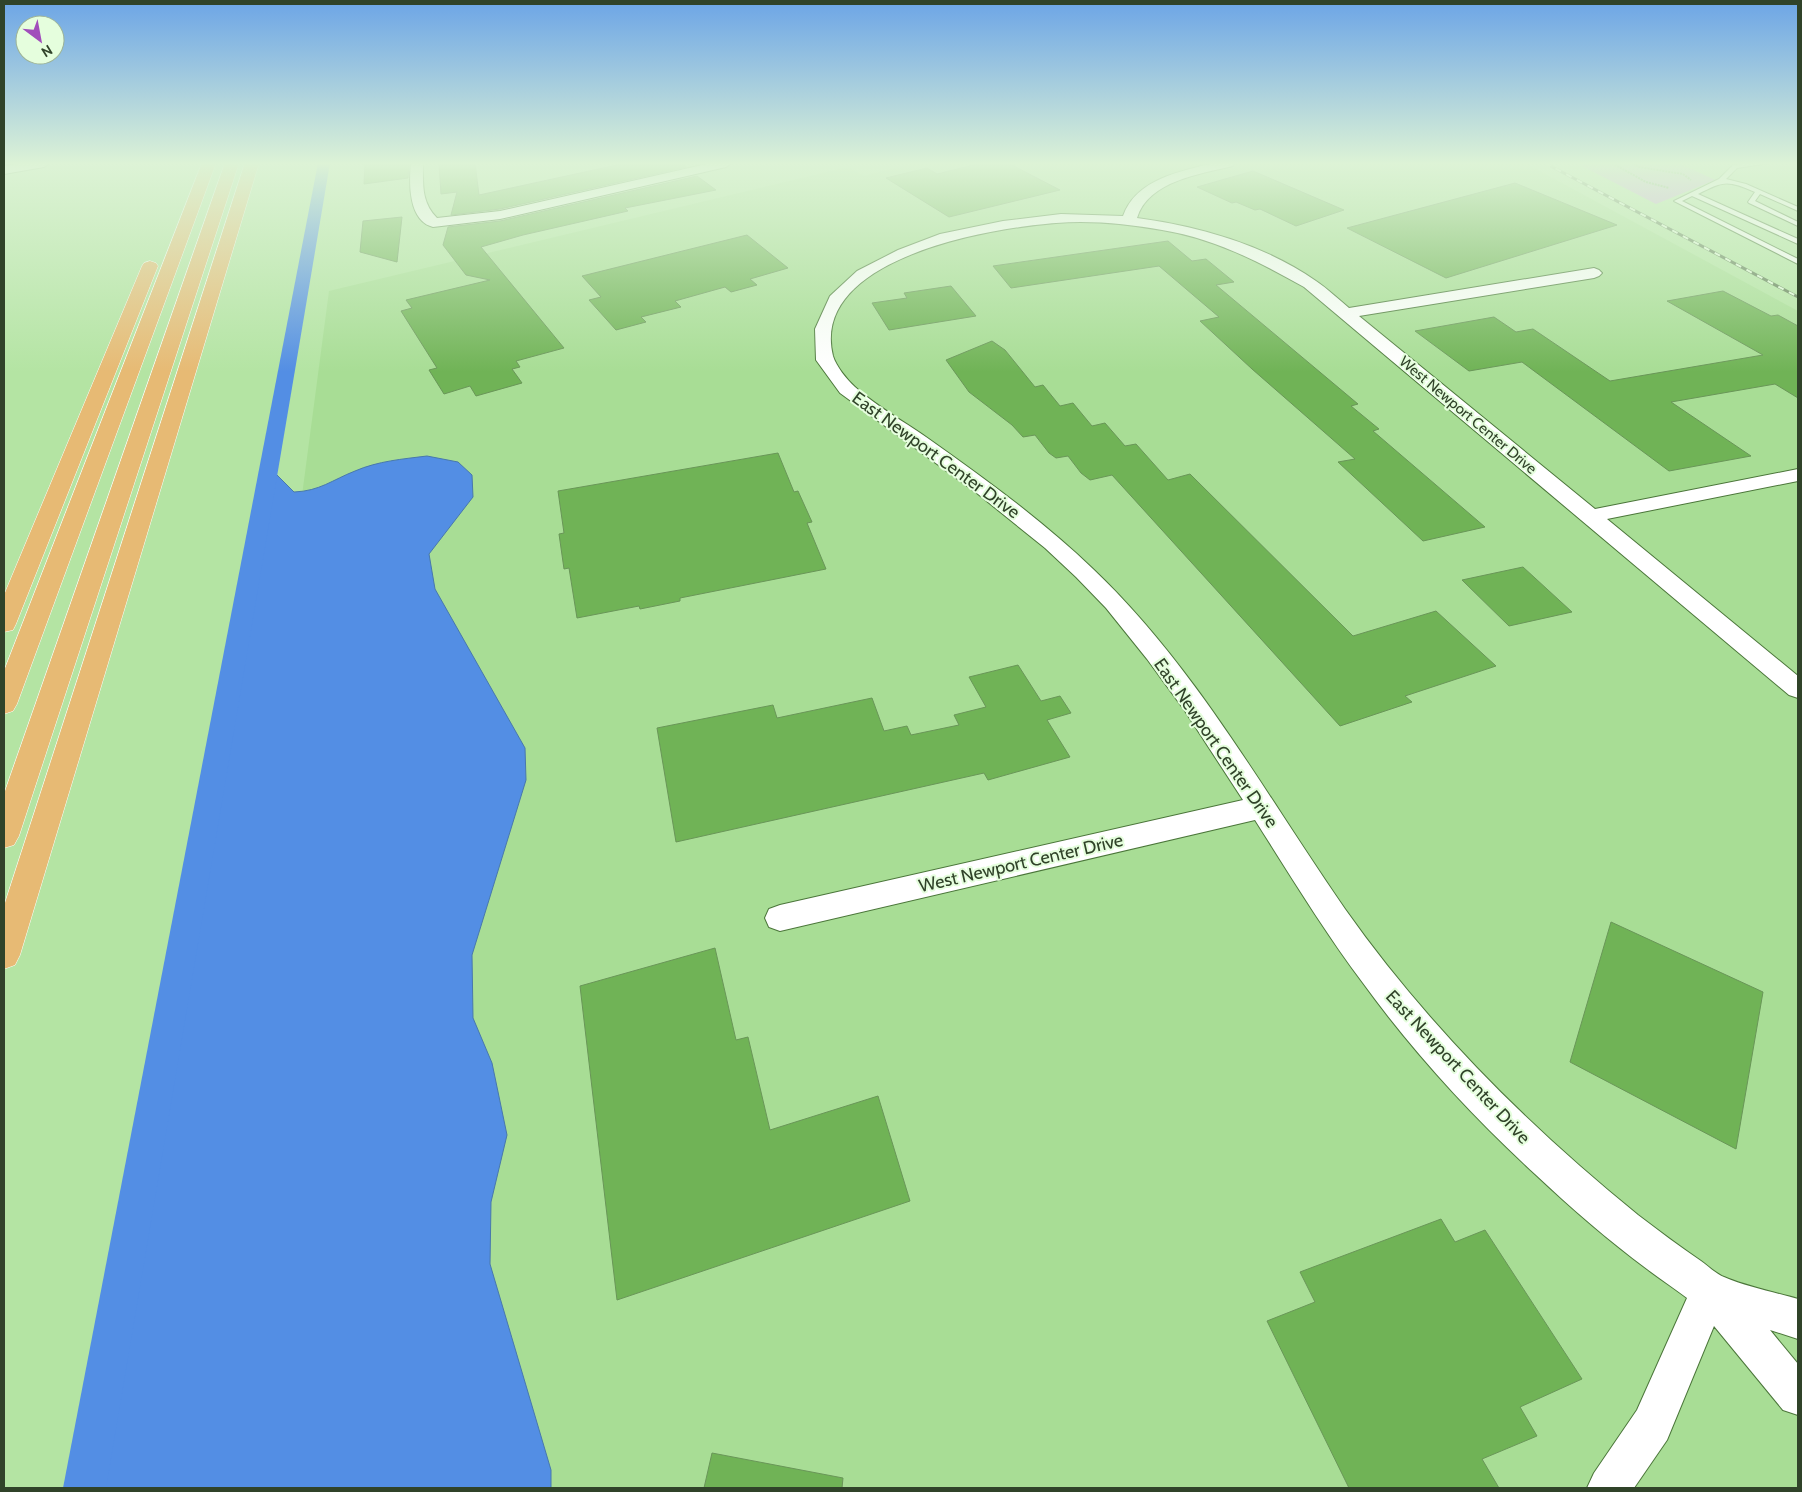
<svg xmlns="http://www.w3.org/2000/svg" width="1802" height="1492" viewBox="0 0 1802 1492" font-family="Cabin,sans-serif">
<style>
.built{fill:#a8dd95}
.green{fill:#d1a0e1}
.water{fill:#538ee4;stroke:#4878ac}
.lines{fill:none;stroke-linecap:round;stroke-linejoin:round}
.canal{fill:#538ee4;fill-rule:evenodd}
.building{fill:#70b356;stroke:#699658}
.lane-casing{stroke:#4b763a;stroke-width:2}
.street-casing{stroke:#4b763a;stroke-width:2}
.highway-casing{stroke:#fff;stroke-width:1}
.path{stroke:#759869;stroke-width:2;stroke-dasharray:2 1;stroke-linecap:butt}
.lane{fill:#fff;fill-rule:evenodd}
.street{fill:#fff;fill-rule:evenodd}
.highway{fill:#e7ba74;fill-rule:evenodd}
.rail-casing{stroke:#5d7a53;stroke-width:3}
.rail{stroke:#e5fedd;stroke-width:2;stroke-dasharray:6;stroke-linecap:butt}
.labels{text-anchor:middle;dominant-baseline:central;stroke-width:4;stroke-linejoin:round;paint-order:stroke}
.far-street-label{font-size:15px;fill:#304329;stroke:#e5fedd}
.street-label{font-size:18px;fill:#304329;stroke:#e5fedd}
</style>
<rect width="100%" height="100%" fill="#b4e4a3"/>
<path class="built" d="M915,163H1525L1798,311V1488H171L329,291L848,167L864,176Z"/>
<path class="green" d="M1576,163H1679L1715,180L1656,204Z"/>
<path class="water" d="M427,456L458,462L472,475L473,497L429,554L435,589L525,748L526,780L472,955L473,1018L492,1063L507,1135L491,1202L490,1264L551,1470V1488H84L269,467L294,492C320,491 332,480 355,471C378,461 403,459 427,456Z"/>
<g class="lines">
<path class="canal" d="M318,163H330L106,1488H63Z"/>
</g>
<g class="building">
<path d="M365,163H409L408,178L364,184Z"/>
<path d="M439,163H475L479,195L626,163H681L686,167L500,209L451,215L457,192L441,194Z"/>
<path d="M982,163H1008L1060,190L949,217L886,178L927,168L937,174Z"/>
<path d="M1253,171L1344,210L1296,226L1260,209L1255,210L1236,202L1232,203L1197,187Z"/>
<path d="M697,176L716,190L625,208L628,211L523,235L481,247L564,348L516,361L520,367L512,369L522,383L476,396L470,386L444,394L429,370L437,368L401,311L412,308L406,300L490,280L466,275L443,245L448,227L500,221Z"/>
<path d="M1515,183L1617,225L1446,278L1347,228Z"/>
<path d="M402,217L397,262L360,252L363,221Z"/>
<path d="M747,235L788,268L750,279L757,285L731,292L725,287L675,301L681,307L641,317L646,322L616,330L589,300L601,297L582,276Z"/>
<path d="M1168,241L1192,261L1206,259L1234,282L1216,285L1358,404L1351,406L1379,429L1373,431L1485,527L1423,541L1338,462L1355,459L1252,369L1200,321L1219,317L1159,266L1011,288L993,266Z"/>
<path d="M951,286L976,316L889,330L872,303L907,298L904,293Z"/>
<path d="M1723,291L1771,316L1778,315L1798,326V398L1775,384L1671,402L1751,456L1669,471L1522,362L1469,371L1415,331L1494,317L1516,332L1533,329L1610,381L1763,355L1667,301Z"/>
<path d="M992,341L1005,350L1035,387L1043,385L1060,406L1073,403L1092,426L1105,423L1125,446L1136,444L1168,480L1190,474L1353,636L1436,611L1496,666L1405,696L1412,702L1340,726L1112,475L1090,480L1081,473L1068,456L1056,458L1049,453L1035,435L1023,437L1012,425L969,392L946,360Z"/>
<path d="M778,453L794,492L798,491L812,522L807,523L826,569L680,598V601L640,609L639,606L577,618L569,568L564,569L559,534L564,533L558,491Z"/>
<path d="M1523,567L1572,612L1509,626L1462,580Z"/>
<path d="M1018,665L1041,701L1060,696L1071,713L1047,720L1070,757L988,780L984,773L676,842L657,728L773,705L777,718L872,698L884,731L907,726L911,735L959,725L954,715L986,707L969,677Z"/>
<path d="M1611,922L1763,992L1736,1149L1570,1062Z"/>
<path d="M715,948L736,1040L748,1037L770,1130L878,1096L910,1201L617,1300L580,986Z"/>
<path d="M1441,1219L1455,1242L1485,1230L1582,1379L1520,1407L1537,1436L1482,1459L1499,1488H1349L1267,1321L1315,1302L1300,1272Z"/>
<path d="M712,1453L843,1478L842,1488H704Z"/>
</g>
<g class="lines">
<defs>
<path id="lane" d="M1751,163H1769L1737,168L1726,179L1746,184L1798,207V211L1796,210L1760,194L1755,201L1798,222V226L1749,203L1748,202L1755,192C1727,180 1724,181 1698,194L1798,239V244L1692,196L1682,201L1798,259V264L1674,201L1719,179L1733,165Z"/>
<g id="street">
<path d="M24,163H50L44,167L4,174V166Z"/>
<path d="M411,163H423C423,184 421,202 437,218L500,211L711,163H732L726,167L500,219L433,227C408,221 409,182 411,163Z"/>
<path d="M1214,163H1234L1233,166C1200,174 1148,181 1137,218C1198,226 1265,245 1316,281C1328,289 1338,299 1349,308L1594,268L1599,270L1602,273L1599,276L1594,278L1359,316L1595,509L1798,469V481L1607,519L1798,676V698L1789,695L1304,287C1260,262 1213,238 1162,230C1128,224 1091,220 1056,223C991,228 809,258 833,356C836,366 847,380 855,387C876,406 903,421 926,437C984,478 1042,520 1093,569C1196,667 1265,794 1345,909C1427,1025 1528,1126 1638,1215C1659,1231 1679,1246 1701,1261C1708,1266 1716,1274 1724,1277C1747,1287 1774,1292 1798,1299V1339L1770,1330L1798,1364V1415L1783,1410L1714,1326L1667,1440L1634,1488H1587L1594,1473L1637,1410L1687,1298C1674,1288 1660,1279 1647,1269C1608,1240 1570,1207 1535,1174C1472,1116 1413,1052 1363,983C1324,931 1290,875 1255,820L780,931L769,927L765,918L769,909L780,905L1243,800L1185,711L1147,659L1106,608L1076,577L1045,548L978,494L840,393L816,360L815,329L830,296L857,271L898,250L940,234L1003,221L1061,214L1123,216C1136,179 1181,171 1214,163Z"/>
</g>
<g id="highway">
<path d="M202,163H216L17,704L13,711L4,714V671Z"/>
<path d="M225,163H239L19,836L14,845L4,848V794Z"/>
<path d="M245,163H259L20,955L15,965L4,969V906Z"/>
<path d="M150,261L156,263L158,266L16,624L13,630L4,632V595L142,266L144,263Z"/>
</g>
</defs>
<use href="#lane" class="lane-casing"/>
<use href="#street" class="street-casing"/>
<use href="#highway" class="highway-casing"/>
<g class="path">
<path d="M1612,163L1646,182L1669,188"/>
<path d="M1634,163L1639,167L1683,174L1691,180"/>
</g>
<use href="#lane" class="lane"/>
<use href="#street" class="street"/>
<use href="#highway" class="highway"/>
<defs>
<path id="rail" d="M1545,163L1798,297"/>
</defs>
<use href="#rail" class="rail-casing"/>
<use href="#rail" class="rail"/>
</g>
<linearGradient id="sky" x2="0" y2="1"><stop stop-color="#6ca5e6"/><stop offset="0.44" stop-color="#ddf3d6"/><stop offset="1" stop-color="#ddf3d6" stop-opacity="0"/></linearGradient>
<rect width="1802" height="372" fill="url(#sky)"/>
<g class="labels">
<g class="far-street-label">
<text transform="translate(1468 415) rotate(40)">West Newport Center Drive</text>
</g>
<g class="street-label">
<text transform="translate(936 455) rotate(36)">East Newport Center Drive</text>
<text transform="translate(1216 743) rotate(55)">East Newport Center Drive</text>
<text transform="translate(1021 863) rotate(-13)">West Newport Center Drive</text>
<text transform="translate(1458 1067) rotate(47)">East Newport Center Drive</text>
</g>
</g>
<rect width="1802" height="1492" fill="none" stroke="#304329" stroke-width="10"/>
<g transform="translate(40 40) rotate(148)"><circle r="24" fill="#e5fedd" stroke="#9db395"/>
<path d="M0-4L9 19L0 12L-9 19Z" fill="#a14dbb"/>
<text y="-8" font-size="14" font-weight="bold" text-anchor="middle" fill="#304329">N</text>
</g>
</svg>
